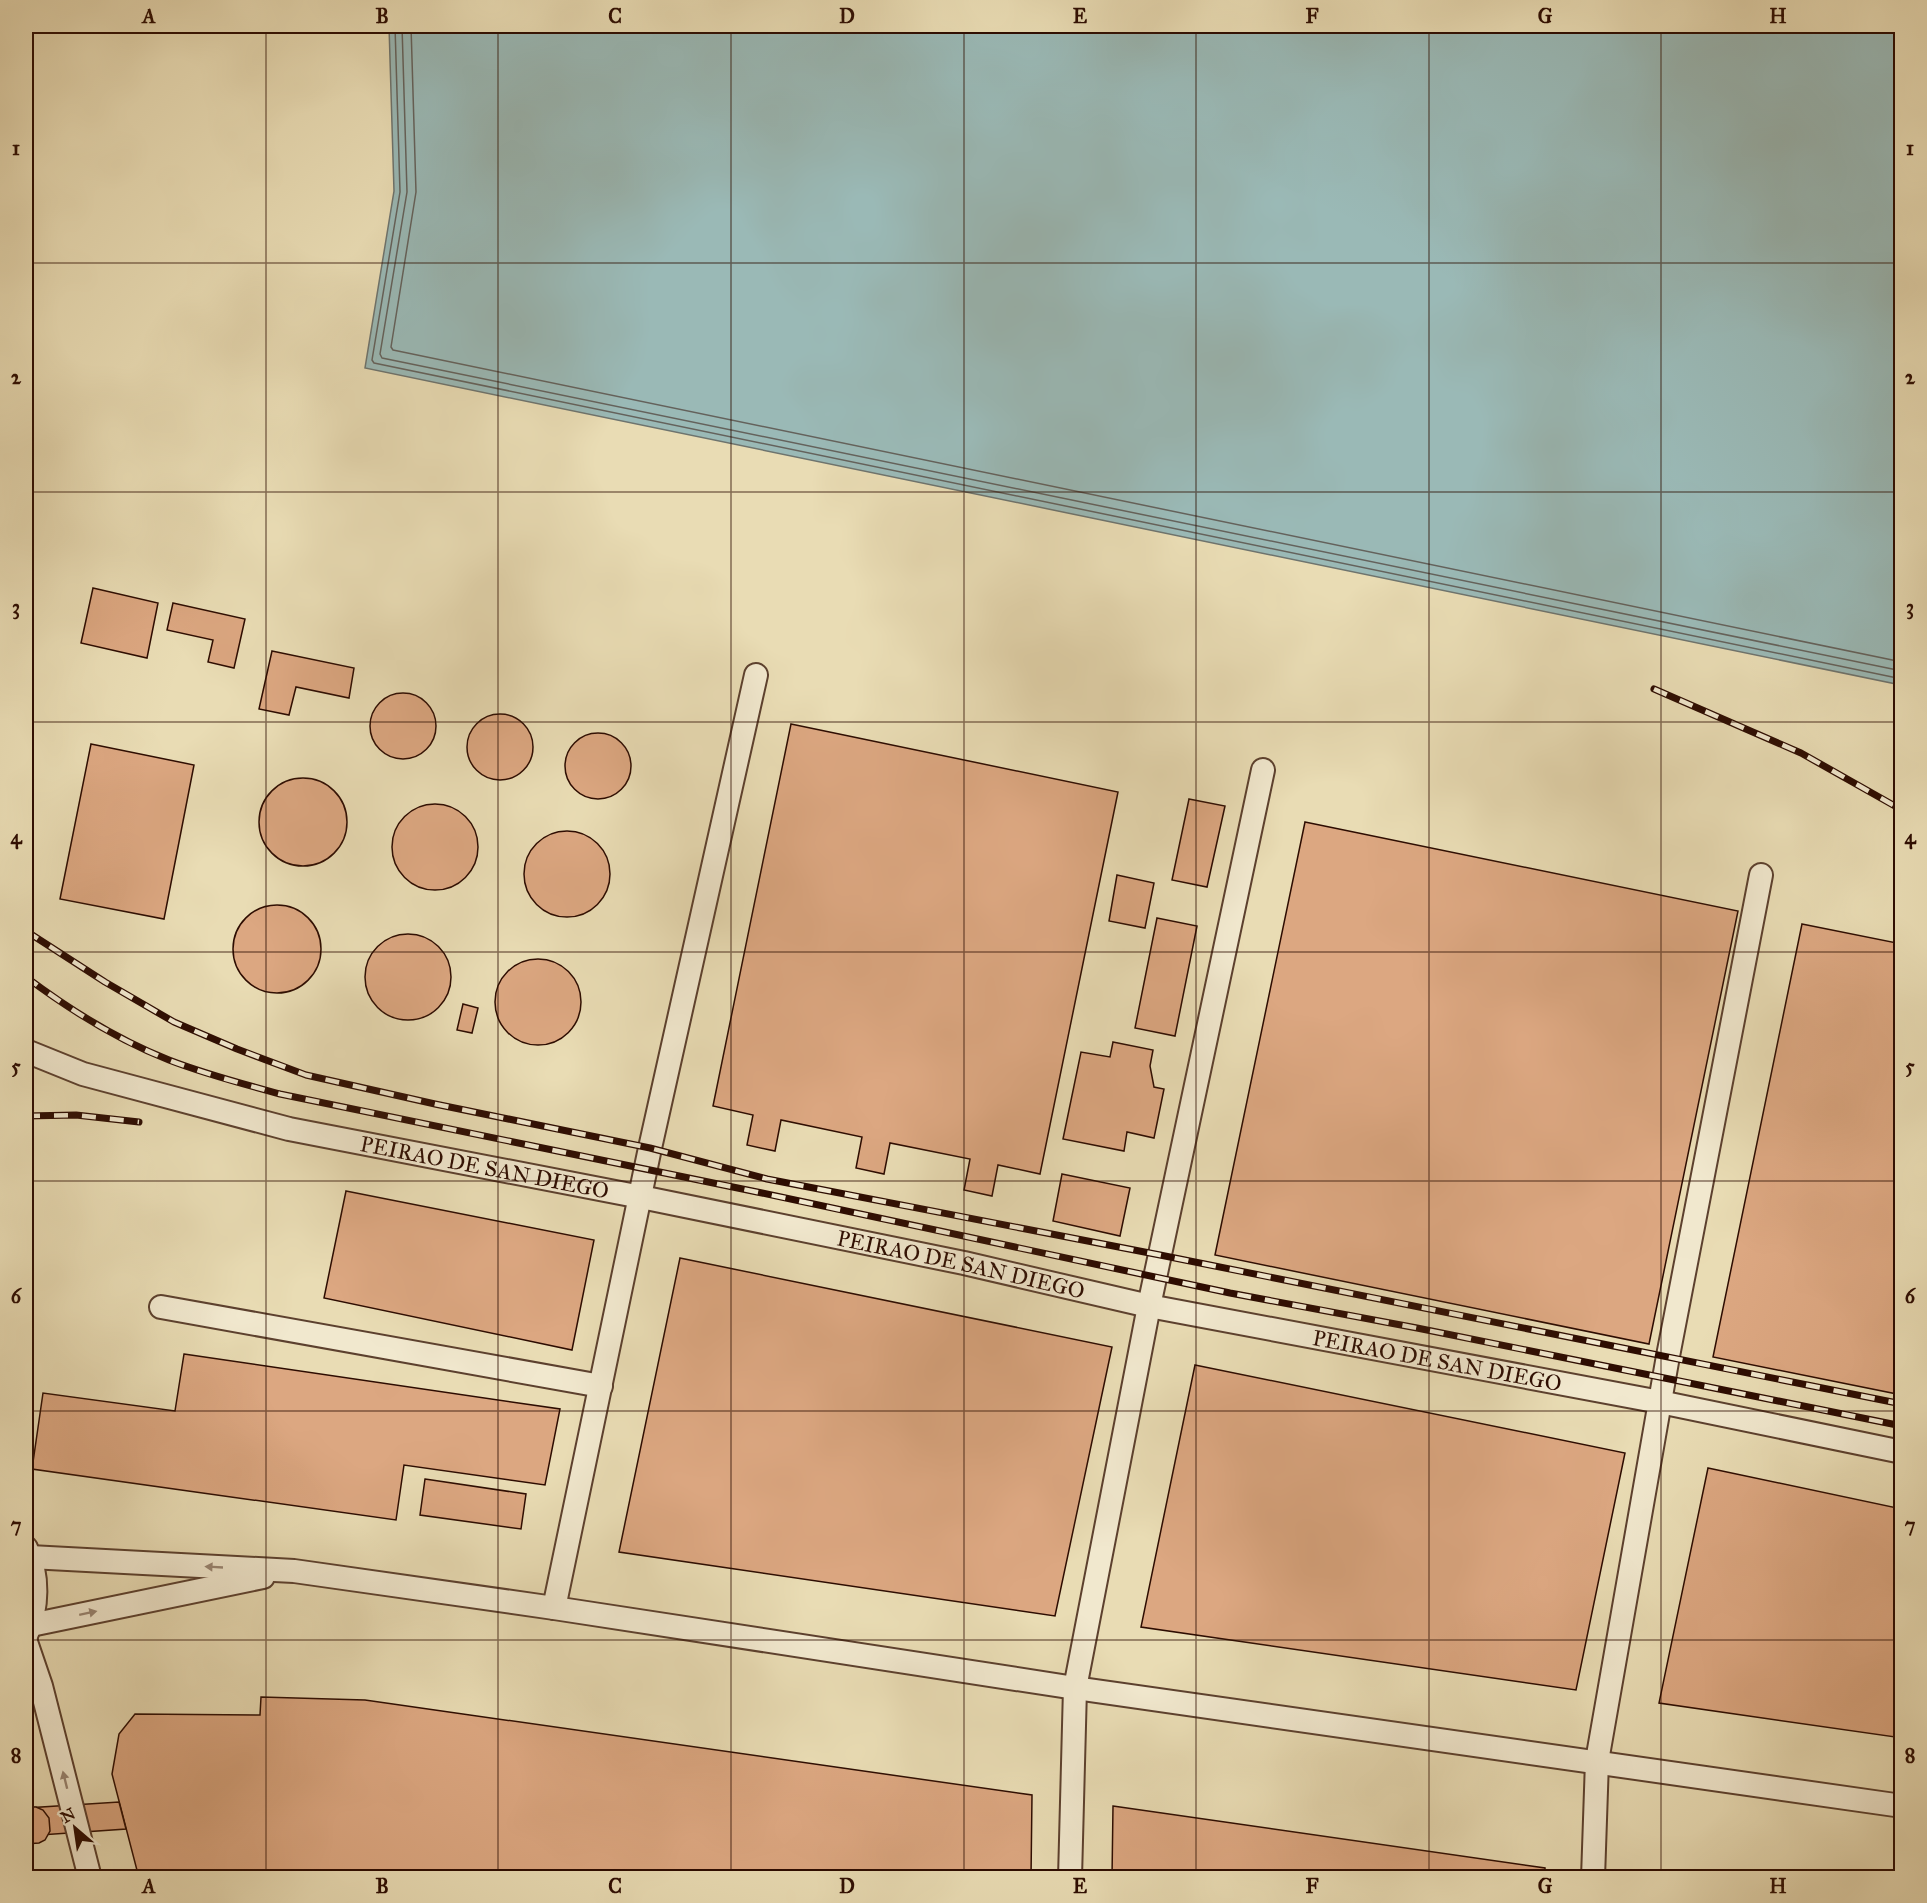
<svg xmlns="http://www.w3.org/2000/svg" width="1927" height="1903" viewBox="0 0 1927 1903" font-family="'IM FELL Great Primer',serif">
<style>
.water{fill:#9ab9b6;stroke:#6e746e;stroke-width:1.5}
.lines{fill:none;stroke-linecap:round;stroke-linejoin:round}
.shore{stroke:#64625c;stroke-width:1.5}
.building{fill:#dca781;stroke:#2d0c01;stroke-width:1.5}
.service-casing{stroke:#5c402e;stroke-width:26}
.service{stroke:#f1e8ce;stroke-width:22}
.rail-casing{stroke:#2d0c01;stroke-width:7}
.rail{stroke:#f1e8ce;stroke-width:4.5;stroke-dasharray:14;stroke-linecap:butt}
.oneway{fill:#998572}
.grid{fill:none;stroke:#2d0c01;stroke-width:1.5;stroke-opacity:0.55}
.labels{text-anchor:middle;dominant-baseline:central;stroke-width:4.5;stroke-linejoin:round;paint-order:stroke}
.street-label{font-size:22px;fill:#2d0c01;stroke:#f1e8ce}
.neatline{fill:none;stroke:#2d0c01;stroke-width:2}
.grid-label{font-size:20px;text-anchor:middle;font-weight:bold;fill:#2d0c01}
</style>
<rect width="100%" height="100%" fill="#e9dcb4"/>
<filter id="stains"><feTurbulence type="fractalNoise" baseFrequency=".00333" numOctaves="4"/><feColorMatrix values="0 0 0 0 .2 0 0 0 0 .09 0 0 0 0 .02 0 0 0 .5 -.17"/></filter>
<radialGradient id="worn" r=".72"><stop offset=".6" stop-color="#630" stop-opacity="0"/><stop offset="1" stop-color="#630" stop-opacity=".3"/></radialGradient>
<path class="water" d="M389,26H1901V685L365,368L394,191Z"/>
<g class="lines">
<g class="shore">
<path d="M395,26L400,192L372,360L374,363L1902,679"/>
<path d="M402,26L407,192L380,354L382,358L1902,671"/>
<path d="M411,26L416,192L391,347L393,350L1902,662"/>
</g>
</g>
<g class="building">
<path d="M93,588L158,603L147,658L81,643Z"/>
<path d="M173,603L245,619L234,668L208,662L213,640L167,630Z"/>
<path d="M272,651L354,668L349,698L296,687L289,715L259,709Z"/>
<circle cx="403" cy="726" r="33"/>
<circle cx="500" cy="747" r="33"/>
<path d="M791,724L1118,792L1040,1174L998,1165L992,1196L964,1190L970,1159L890,1143L884,1174L856,1168L862,1137L781,1120L775,1151L747,1145L753,1115L713,1106Z"/>
<circle cx="598" cy="766" r="33"/>
<path d="M91,744L194,765L164,919L60,899Z"/>
<circle cx="303" cy="822" r="44"/>
<path d="M1189,799L1225,806L1207,887L1172,880Z"/>
<circle cx="435" cy="847" r="43"/>
<path d="M1305,822L1738,911L1649,1344L1215,1255Z"/>
<circle cx="567" cy="874" r="43"/>
<path d="M1117,875L1154,883L1145,928L1109,921Z"/>
<circle cx="277" cy="949" r="44"/>
<path d="M1157,918L1197,926L1175,1036L1135,1028Z"/>
<path d="M1802,924L1902,944V1395L1713,1357Z"/>
<circle cx="408" cy="977" r="43"/>
<circle cx="538" cy="1002" r="43"/>
<path d="M463,1004L478,1008L472,1033L457,1030Z"/>
<path d="M1113,1042L1153,1050L1150,1066L1154,1087L1164,1089L1154,1138L1127,1132L1124,1151L1063,1139L1081,1052L1110,1057Z"/>
<path d="M1062,1174L1130,1188L1120,1236L1053,1221Z"/>
<path d="M346,1191L594,1240L572,1350L324,1298Z"/>
<path d="M680,1258L1112,1347L1055,1616L619,1552Z"/>
<path d="M184,1354L560,1409L545,1485L404,1465L396,1520L32,1469L43,1393L175,1411Z"/>
<path d="M1195,1365L1625,1453L1576,1690L1141,1627Z"/>
<path d="M1708,1468L1902,1509V1738L1659,1703Z"/>
<path d="M425,1479L526,1494L521,1529L420,1515Z"/>
<path d="M261,1697L365,1700L1032,1795L1031,1878H139L112,1774L119,1734L135,1714L260,1715Z"/>
<path d="M119,1802L126,1829L26,1836V1808Z"/>
<path d="M1113,1806L1545,1868V1878H1112Z"/>
<path d="M27,1807H36L43,1810L49,1818L50,1831L45,1840L39,1843L26,1844Z"/>
</g>
<g class="lines">
<defs>
<g id="service">
<path id="s1" d="M26,1051L83,1074L289,1129L641,1197L964,1263L1149,1306L1660,1402L1902,1452"/>
<path d="M161,1307L601,1386"/>
<path d="M26,1548C39,1575 38,1608 26,1636"/>
<path d="M30,1557L294,1571L554,1608L1075,1688L1902,1806"/>
<path d="M554,1608L650,1148L756,675"/>
<path d="M31,1625L263,1577"/>
<path d="M26,1642L41,1686L90,1878"/>
<path d="M1070,1878L1075,1688L1149,1306L1263,770"/>
<path d="M1593,1878L1597,1761L1668,1356L1761,875"/>
</g>
</defs>
<use href="#service" class="service-casing"/>
<use href="#service" class="service"/>
<defs>
<g id="rail">
<path d="M1654,689L1801,753L1902,810"/>
<path d="M26,931L105,982L174,1022L237,1049L306,1075L435,1104L650,1148L767,1179L1160,1255L1902,1404"/>
<path d="M26,977C70,1010 118,1040 169,1060C205,1074 243,1084 280,1094L762,1193L1230,1293L1417,1328L1902,1426"/>
<path d="M26,1116L76,1115L139,1122"/>
</g>
</defs>
<use href="#rail" class="rail-casing"/>
<use href="#rail" class="rail"/>
</g>
<defs><path id="oneway-solid" d="M-6-.8H1V-3.2L6.5 0L1 3.2V.8H-6Z" transform="scale(1.5)"/></defs>
<g class="oneway">
<use href="#oneway-solid" transform="translate(214 1567) rotate(-177)"/>
<use href="#oneway-solid" transform="translate(88 1613) rotate(-12)"/>
<use href="#oneway-solid" transform="translate(65 1780) rotate(-104)"/>
</g>
<path class="grid" d="M266,26V1878M498,26V1878M731,26V1878M964,26V1878M1196,26V1878M1429,26V1878M1661,26V1878M26,263H1902M26,492H1902M26,722H1902M26,952H1902M26,1181H1902M26,1411H1902M26,1640H1902"/>
<g class="labels">
<g class="street-label">
<text stroke="none"><textPath href="#s1" startOffset="474">PEIRAO DE SAN DIEGO</textPath></text>
<text stroke="none"><textPath href="#s1" startOffset="960">PEIRAO DE SAN DIEGO</textPath></text>
<text stroke="none"><textPath href="#s1" startOffset="1446">PEIRAO DE SAN DIEGO</textPath></text>
</g>
</g>
<rect width="1927" height="1903" fill="none" stroke="#e9dcb4" stroke-width="66"/>
<g transform="translate(75 1828) rotate(331)" stroke="#f1e8ce" stroke-width="4.5" paint-order="stroke">
<path d="M0-4.5L10 22L0 15L-10 22Z" fill="#2d0c01"/>
<text y="-9" font-size="16" font-weight="bold" text-anchor="middle" fill="#2d0c01">N</text>
</g>
<rect x="33" y="33" width="1861" height="1837" class="neatline"/>
<g class="grid-label">
<text x="149" y="23">A</text>
<text x="382" y="23">B</text>
<text x="615" y="23">C</text>
<text x="847" y="23">D</text>
<text x="1080" y="23">E</text>
<text x="1312" y="23">F</text>
<text x="1545" y="23">G</text>
<text x="1778" y="23">H</text>
<text x="16" y="155">1</text>
<text x="1910" y="155">1</text>
<text x="16" y="384">2</text>
<text x="1910" y="384">2</text>
<text x="16" y="614">3</text>
<text x="1910" y="614">3</text>
<text x="16" y="844">4</text>
<text x="1910" y="844">4</text>
<text x="16" y="1073">5</text>
<text x="1910" y="1073">5</text>
<text x="16" y="1303">6</text>
<text x="1910" y="1303">6</text>
<text x="16" y="1532">7</text>
<text x="1910" y="1532">7</text>
<text x="16" y="1762">8</text>
<text x="1910" y="1762">8</text>
<text x="149" y="1893">A</text>
<text x="382" y="1893">B</text>
<text x="615" y="1893">C</text>
<text x="847" y="1893">D</text>
<text x="1080" y="1893">E</text>
<text x="1312" y="1893">F</text>
<text x="1545" y="1893">G</text>
<text x="1778" y="1893">H</text>
</g>
<rect width="100%" height="100%" filter="url(#stains)"/>
<rect width="100%" height="100%" fill="url(#worn)"/>
</svg>
